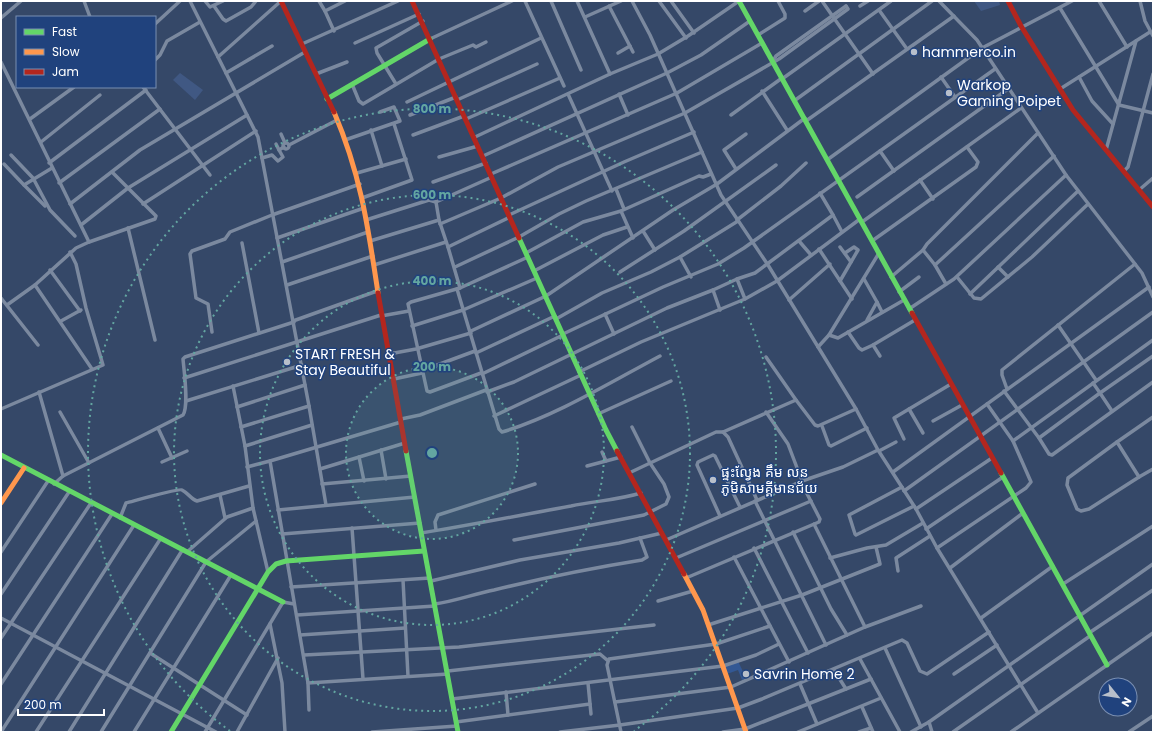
<svg xmlns="http://www.w3.org/2000/svg" width="1154" height="733" viewBox="0 0 1154 733" font-family="Poppins,'Noto Sans Khmer',sans-serif">
<style>
.green{fill:#335894}
.water{fill:#405883}
.lines{fill:none;stroke-linecap:round;stroke-linejoin:round}
.street{stroke:#7b899f;stroke-width:3.5}
.fast{stroke:#63d668;stroke-width:5}
.slow{stroke:#ff974d;stroke-width:5}
.jam{stroke:#b3261e;stroke-width:5}
.ring{fill:none;stroke:#63a6a1;stroke-width:2;stroke-dasharray:2 4}
.poi-dot{fill:#b8bfca;stroke:#20427d;stroke-width:1.5}
.labels{text-anchor:middle;dominant-baseline:central;stroke-width:3;stroke-linejoin:round;paint-order:stroke}
.poi-label{font-size:14px;fill:#fff;stroke:#20427d;text-anchor:start}
.centre{fill:#63a6a1;stroke:#20427d;stroke-width:2}
.ring-label{font-size:12px;text-anchor:middle;font-weight:bold;fill:#63a6a1;stroke:#20427d;stroke-width:3;stroke-linejoin:round;paint-order:stroke}
</style>
<rect width="100%" height="100%" fill="#354868"/>
<path class="green" d="M738,661L746,678L742,680L738,670L727,674L723,666Z"/>
<g class="water">
<path d="M974,1H999L1000,5L981,11Z"/>
<path d="M180,73L203,90L195,100L173,80Z"/>
</g>
<g class="lines">
<g class="street">
<path d="M84,1L90,17"/>
<path d="M190,1L258,137L309,406L326,505"/>
<path d="M205,1L210,7L223,1"/>
<path d="M319,1L325,11"/>
<path d="M525,1L564,86"/>
<path d="M551,1L581,70"/>
<path d="M577,1L610,74"/>
<path d="M632,1L650,35L721,195L768,265L856,409L878,450L916,509"/>
<path d="M659,1L686,38"/>
<path d="M671,1L694,33"/>
<path d="M822,1L873,74"/>
<path d="M939,1L977,40L1066,175L1142,273L1153,297"/>
<path d="M1099,1L1127,47"/>
<path d="M1140,1L1145,21L1153,36"/>
<path d="M214,6L223,19L226,21L251,7L256,1"/>
<path d="M609,6L633,52"/>
<path d="M860,6L868,1"/>
<path d="M1060,8L1119,105L1153,113"/>
<path d="M879,10L907,49"/>
<path d="M805,11L819,1"/>
<path d="M585,17L621,1"/>
<path d="M1,18L21,1"/>
<path d="M155,24L180,1"/>
<path d="M334,31L325,11L345,1"/>
<path d="M758,35L785,18V14L778,1"/>
<path d="M430,39L512,1"/>
<path d="M355,43L419,14"/>
<path d="M302,44L398,1"/>
<path d="M618,53L630,46"/>
<path d="M218,57L281,1"/>
<path d="M155,60L160,55L167,41L200,22"/>
<path d="M773,61L776,56L846,6"/>
<path d="M1,62L89,242"/>
<path d="M226,73L272,46"/>
<path d="M316,74L347,62"/>
<path d="M941,77L955,97"/>
<path d="M1079,77L1092,101L1113,124"/>
<path d="M782,79L891,1"/>
<path d="M352,84L359,101L363,104L439,59L473,45L476,47L486,42"/>
<path d="M396,84L377,53L376,48L423,21"/>
<path d="M143,87L210,175"/>
<path d="M1060,89L1150,32"/>
<path d="M762,91L787,130"/>
<path d="M568,94L612,191"/>
<path d="M619,94L628,115"/>
<path d="M457,100L537,64"/>
<path d="M794,101L932,1"/>
<path d="M407,102L541,38"/>
<path d="M410,115L456,97"/>
<path d="M731,115L782,78"/>
<path d="M30,119L74,87"/>
<path d="M466,119L560,78"/>
<path d="M806,121L954,16"/>
<path d="M371,130L382,166"/>
<path d="M281,134L285,143"/>
<path d="M413,135L464,116"/>
<path d="M475,137L610,74L658,54L688,36L739,1"/>
<path d="M345,140L400,121L394,107L380,112"/>
<path d="M41,142L100,95"/>
<circle cx="286" cy="146" r="3"/>
<path d="M276,144L279,150"/>
<path d="M289,145L337,120"/>
<path d="M1106,150L1136,41"/>
<path d="M880,151L894,171"/>
<path d="M11,155L33,178L50,210L75,236"/>
<path d="M483,156L667,73L701,55L750,21"/>
<path d="M439,157L478,146"/>
<path d="M262,158L272,155L278,161L283,157L279,150L284,147"/>
<path d="M827,160L982,48L1072,1"/>
<path d="M49,163L146,90"/>
<path d="M4,164L24,185"/>
<path d="M736,169L724,150L746,134"/>
<path d="M1124,171L1128,167L1153,74"/>
<path d="M357,173L406,159"/>
<path d="M491,174L677,93L762,43"/>
<path d="M920,180L933,199"/>
<path d="M433,182L486,163"/>
<path d="M59,183L160,109"/>
<path d="M616,189L624,209"/>
<path d="M1139,190L1153,178"/>
<path d="M857,197L1008,89"/>
<path d="M362,198L412,180L394,124"/>
<path d="M70,204L140,150L305,52"/>
<path d="M143,204L256,131"/>
<path d="M45,206L24,185L52,168"/>
<path d="M621,211L633,238"/>
<path d="M509,215L624,162L694,132"/>
<path d="M833,215L842,232"/>
<path d="M366,220L429,200L436,202"/>
<path d="M737,220L781,186L806,163"/>
<path d="M862,222L1021,108"/>
<path d="M440,224L501,198L558,167L685,113L779,59L848,9L846,6"/>
<path d="M81,225L128,188L247,115"/>
<path d="M128,228L155,340"/>
<path d="M643,231L655,250"/>
<path d="M277,238L364,208"/>
<path d="M370,241L439,220"/>
<path d="M799,241L811,255"/>
<path d="M872,241L976,167L978,162L967,147"/>
<path d="M242,243L259,333"/>
<path d="M448,247L439,220L436,202L492,177"/>
<path d="M840,247L851,262"/>
<path d="M819,249L852,299"/>
<path d="M923,250L935,265L946,284"/>
<path d="M526,253L583,222L621,211L699,176L703,177L711,174"/>
<path d="M680,257L691,277"/>
<path d="M282,262L368,232"/>
<path d="M374,265L446,242"/>
<path d="M935,265L1054,156"/>
<path d="M455,267L519,237L559,214L586,201L702,152"/>
<path d="M998,267L1008,277"/>
<path d="M50,270L80,311"/>
<path d="M534,271L603,235L627,227"/>
<path d="M620,272L684,231L776,165"/>
<path d="M891,277L923,250L927,244L1038,133"/>
<path d="M957,277L974,298L981,299L1032,257L1088,204"/>
<path d="M737,279L755,273L833,215L820,193"/>
<path d="M864,279L877,302L867,320"/>
<path d="M840,281L858,250L854,247L845,253"/>
<path d="M35,285L92,369"/>
<path d="M287,285L373,256"/>
<path d="M460,288L448,247L510,217"/>
<path d="M457,289L499,429L502,432C554,417 611,382 660,356"/>
<path d="M713,290L737,279L745,299"/>
<path d="M899,292L919,277"/>
<path d="M970,294L1078,191"/>
<path d="M1,298L38,345"/>
<path d="M789,300L830,264"/>
<path d="M877,302L882,312"/>
<path d="M7,305L35,285L76,248L89,242L155,219L156,216L112,172"/>
<path d="M909,309L954,279L1066,175"/>
<path d="M605,314L614,334"/>
<path d="M381,316L409,311"/>
<path d="M556,319L602,293L651,272L680,257L738,221"/>
<path d="M61,321L81,310"/>
<path d="M293,321L377,291"/>
<path d="M1058,325L1096,380"/>
<path d="M412,326L463,310L537,278"/>
<path d="M471,331L546,296L673,210L717,184L805,118"/>
<path d="M212,332L208,304L196,298L190,254L192,251L225,239L230,232L272,215L360,184"/>
<path d="M848,332L859,348L862,350L873,345"/>
<path d="M563,334L663,287L718,264L744,248L995,69"/>
<path d="M829,335L838,338L904,300"/>
<path d="M818,347L829,335L879,253"/>
<path d="M476,353L555,316"/>
<path d="M389,354L416,349L471,333"/>
<path d="M880,356L873,345L915,320"/>
<path d="M766,357L796,400"/>
<path d="M421,371L475,351"/>
<path d="M579,372L641,342L745,299L777,281L860,219"/>
<path d="M481,373L430,392L427,391L408,304L411,302L460,288L528,257"/>
<path d="M482,374L563,335"/>
<path d="M184,378L381,315"/>
<path d="M394,379L422,373"/>
<path d="M1093,383L1100,393L1153,356"/>
<path d="M233,386L245,446L253,508L268,572"/>
<path d="M1007,389L1002,375V370L1135,264"/>
<path d="M1004,391L1039,438L1049,454L1052,455L1153,382"/>
<path d="M39,392L63,476"/>
<path d="M487,392L514,382L667,308L713,290L720,310"/>
<path d="M186,401L302,365"/>
<path d="M237,407L305,385"/>
<path d="M1,409L103,365L86,308L76,264L70,252"/>
<path d="M909,409L923,433"/>
<path d="M60,412L89,463"/>
<path d="M766,412L788,444L802,481"/>
<path d="M598,414L671,381"/>
<path d="M494,416L581,375"/>
<path d="M1153,417L1117,442L1139,477L1153,469"/>
<path d="M401,419L420,415L486,390"/>
<path d="M933,421L962,405"/>
<path d="M822,426L829,445L831,446L867,428"/>
<path d="M241,427L309,406"/>
<path d="M158,428L172,458"/>
<path d="M723,432L796,400L815,425L818,426L856,409"/>
<path d="M1039,438L1100,393L1112,411"/>
<path d="M904,439L894,418L951,384"/>
<path d="M1013,441L1153,340"/>
<path d="M1117,442L1068,478L1067,485L1077,509L1081,511L1089,509L1139,477"/>
<path d="M245,446L312,425"/>
<path d="M381,450L386,479"/>
<path d="M879,451L896,442"/>
<path d="M602,452L606,461"/>
<path d="M359,457L364,481"/>
<path d="M992,458L916,509L937,548L1038,713"/>
<path d="M162,462L187,451"/>
<path d="M587,466L621,457"/>
<path d="M247,467L270,461"/>
<path d="M320,469L405,443"/>
<path d="M893,472L1149,287"/>
<path d="M629,473L716,432H723L728,437L757,500"/>
<path d="M54,484L63,476L183,415C189,406 184,371 183,359L185,357L294,322"/>
<path d="M322,484L411,476"/>
<path d="M902,487L849,515L855,534L856,535L914,506"/>
<path d="M904,491L1153,312"/>
<path d="M220,495L225,518"/>
<path d="M755,501L826,645"/>
<path d="M278,510L415,497"/>
<path d="M720,516L697,465L698,462L713,455L715,456L740,507"/>
<path d="M120,518L126,503C134,501 179,488 182,490C188,493 191,499 197,501L249,486"/>
<path d="M814,524L865,627"/>
<path d="M352,528L363,679"/>
<path d="M926,529L1003,477"/>
<path d="M436,530L435,522L438,515L535,484"/>
<path d="M793,532L831,609L847,635"/>
<path d="M421,533C472,525 521,515 571,506C595,501 618,500 641,493"/>
<path d="M282,534L420,523"/>
<path d="M514,540L644,515L666,504L669,497L664,484L650,463L632,427"/>
<path d="M666,540L802,481L843,467L878,450"/>
<path d="M754,548L808,653"/>
<path d="M937,548L1026,488L1031,482L1013,441L987,404"/>
<path d="M1,552L48,481"/>
<path d="M187,552L227,517L253,508"/>
<path d="M734,557L789,662"/>
<path d="M676,558L811,501"/>
<path d="M830,558L867,548L886,545L923,523"/>
<path d="M950,568L1023,513"/>
<path d="M898,571L896,558L930,536"/>
<path d="M686,578L819,522L820,519L801,482"/>
<path d="M403,580L408,676"/>
<path d="M431,581L520,560L619,543L662,533"/>
<path d="M1063,584L1153,526"/>
<path d="M291,587L430,578"/>
<path d="M1,594L69,492"/>
<path d="M658,601L693,591"/>
<path d="M435,604C455,601 474,594 494,590C543,578 592,568 642,560L647,557L640,538"/>
<path d="M297,615L435,606"/>
<path d="M1,618L216,732"/>
<path d="M981,618L1053,566"/>
<path d="M270,624L282,683L285,732"/>
<path d="M708,625L802,595L880,564L876,547"/>
<path d="M1089,633L1153,590"/>
<path d="M300,635L405,628"/>
<path d="M1,638L91,503"/>
<path d="M885,648L921,727"/>
<path d="M150,653L247,715"/>
<path d="M304,655L459,647L654,625"/>
<path d="M860,659L900,732"/>
<path d="M834,670L846,689"/>
<path d="M448,671L600,654L607,660"/>
<path d="M954,674L997,645"/>
<path d="M308,683L448,674"/>
<path d="M588,683L591,714"/>
<path d="M1,684L112,514"/>
<path d="M800,684L817,724"/>
<path d="M506,692L508,715"/>
<path d="M452,699L723,666L756,655L779,644"/>
<path d="M615,702L731,687L865,627L921,606"/>
<path d="M862,707L873,732"/>
<path d="M309,710L308,683L270,461L401,422"/>
<path d="M456,722L590,704"/>
<path d="M929,722L932,732"/>
<path d="M1,732L134,525"/>
<path d="M36,732L161,538"/>
<path d="M69,732L183,549"/>
<path d="M101,732L206,562L256,521"/>
<path d="M134,732L231,575"/>
<path d="M205,732L283,602L294,604"/>
<path d="M237,732L278,658"/>
<path d="M372,732L457,726"/>
<path d="M560,732L620,725L738,708L762,699L902,640L907,643L920,671L927,674L989,632"/>
<path d="M621,732L607,665L609,659L716,644L770,626"/>
<path d="M723,732L745,729L871,679"/>
<path d="M798,732L881,698"/>
<path d="M859,732L871,728"/>
<path d="M911,732L929,722L1153,564"/>
<path d="M953,732L1090,636"/>
<path d="M1011,732L1153,633"/>
<path d="M1129,732L1153,716"/>
</g>
<g class="fast">
<path d="M739,1L912,313"/>
<path d="M327,99L430,39"/>
<path d="M519,238L606,430L617,451"/>
<path d="M406,451L458,732"/>
<path d="M1,455L283,602"/>
<path d="M1001,473L1107,665"/>
<path d="M171,732L268,572L276,564L286,561L424,551"/>
</g>
<g class="slow">
<path d="M334,112C361,175 368,227 378,293"/>
<path d="M1,503L24,468"/>
<path d="M684,574L703,610L746,732"/>
</g>
<g class="jam">
<path d="M281,1L334,112"/>
<path d="M412,1L519,238"/>
<path d="M1008,1L1021,26L1073,110L1153,207"/>
<path d="M378,293L406,451"/>
<path d="M912,313L1001,473"/>
<path d="M617,451L684,574"/>
</g>
</g>
<circle cx="432" cy="453" r="86" fill="#63a6a1" fill-opacity=".12"/>
<g class="ring">
<circle cx="432" cy="453" r="86"/>
<circle cx="432" cy="453" r="172"/>
<circle cx="432" cy="453" r="258"/>
<path d="M230 731A344 344 0 1 1 634 731"/>
</g>
<g class="poi-dot">
<circle cx="914" cy="52" r="4"/>
<circle cx="949" cy="93" r="4"/>
<circle cx="287" cy="362" r="4"/>
<circle cx="713" cy="480" r="4"/>
<circle cx="746" cy="674" r="4"/>
</g>
<g class="labels">
<g class="poi-label">
<text x="922" y="52">hammerco.in</text>
<text x="957" y="85">Warkop<tspan x="957" dy="16">Gaming Poipet</tspan></text>
<text x="295" y="354">START FRESH &amp;<tspan x="295" dy="16">Stay Beautiful</tspan></text>
<text x="721" y="472">ផ្ទះល្វែង គឹម លន<tspan x="721" dy="16">ភូមិសាមគ្គីមានជ័យ</tspan></text>
<text x="754" y="674">Savrin Home 2</text>
</g>
</g>
<circle cx="432" cy="453" r="6" class="centre"/>
<g class="ring-label">
<text x="432" y="113">800 m</text>
<text x="432" y="199">600 m</text>
<text x="432" y="285">400 m</text>
<text x="432" y="371">200 m</text>
</g>
<rect width="1154" height="733" fill="none" stroke="#ffffff" stroke-width="4"/>
<rect x="16" y="16" width="140" height="72" fill="#20427d" stroke="#798eb1"/>
<rect x="24" y="29" width="20" height="6" fill="#63d668" stroke="#798eb1"/>
<text x="52" y="36" font-size="12" fill="#ffffff">Fast</text>
<rect x="24" y="49" width="20" height="6" fill="#ff974d" stroke="#798eb1"/>
<text x="52" y="56" font-size="12" fill="#ffffff">Slow</text>
<rect x="24" y="69" width="20" height="6" fill="#b3261e" stroke="#798eb1"/>
<text x="52" y="76" font-size="12" fill="#ffffff">Jam</text>
<g transform="translate(1118 697) rotate(120)"><circle r="19" fill="#20427d" stroke="#798eb1"/>
<path d="M0-3L7 15L0 10L-7 15Z" fill="#b8bfca"/>
<text y="-6" font-size="11" font-weight="bold" text-anchor="middle" fill="#ffffff">N</text>
</g>
<path d="M18 709v6h86v-6" fill="none" stroke="#ffffff" stroke-width="2"/>
<text x="24" y="709" font-size="12" fill="#ffffff" stroke="#20427d" stroke-width="3" paint-order="stroke">200 m</text>
</svg>
